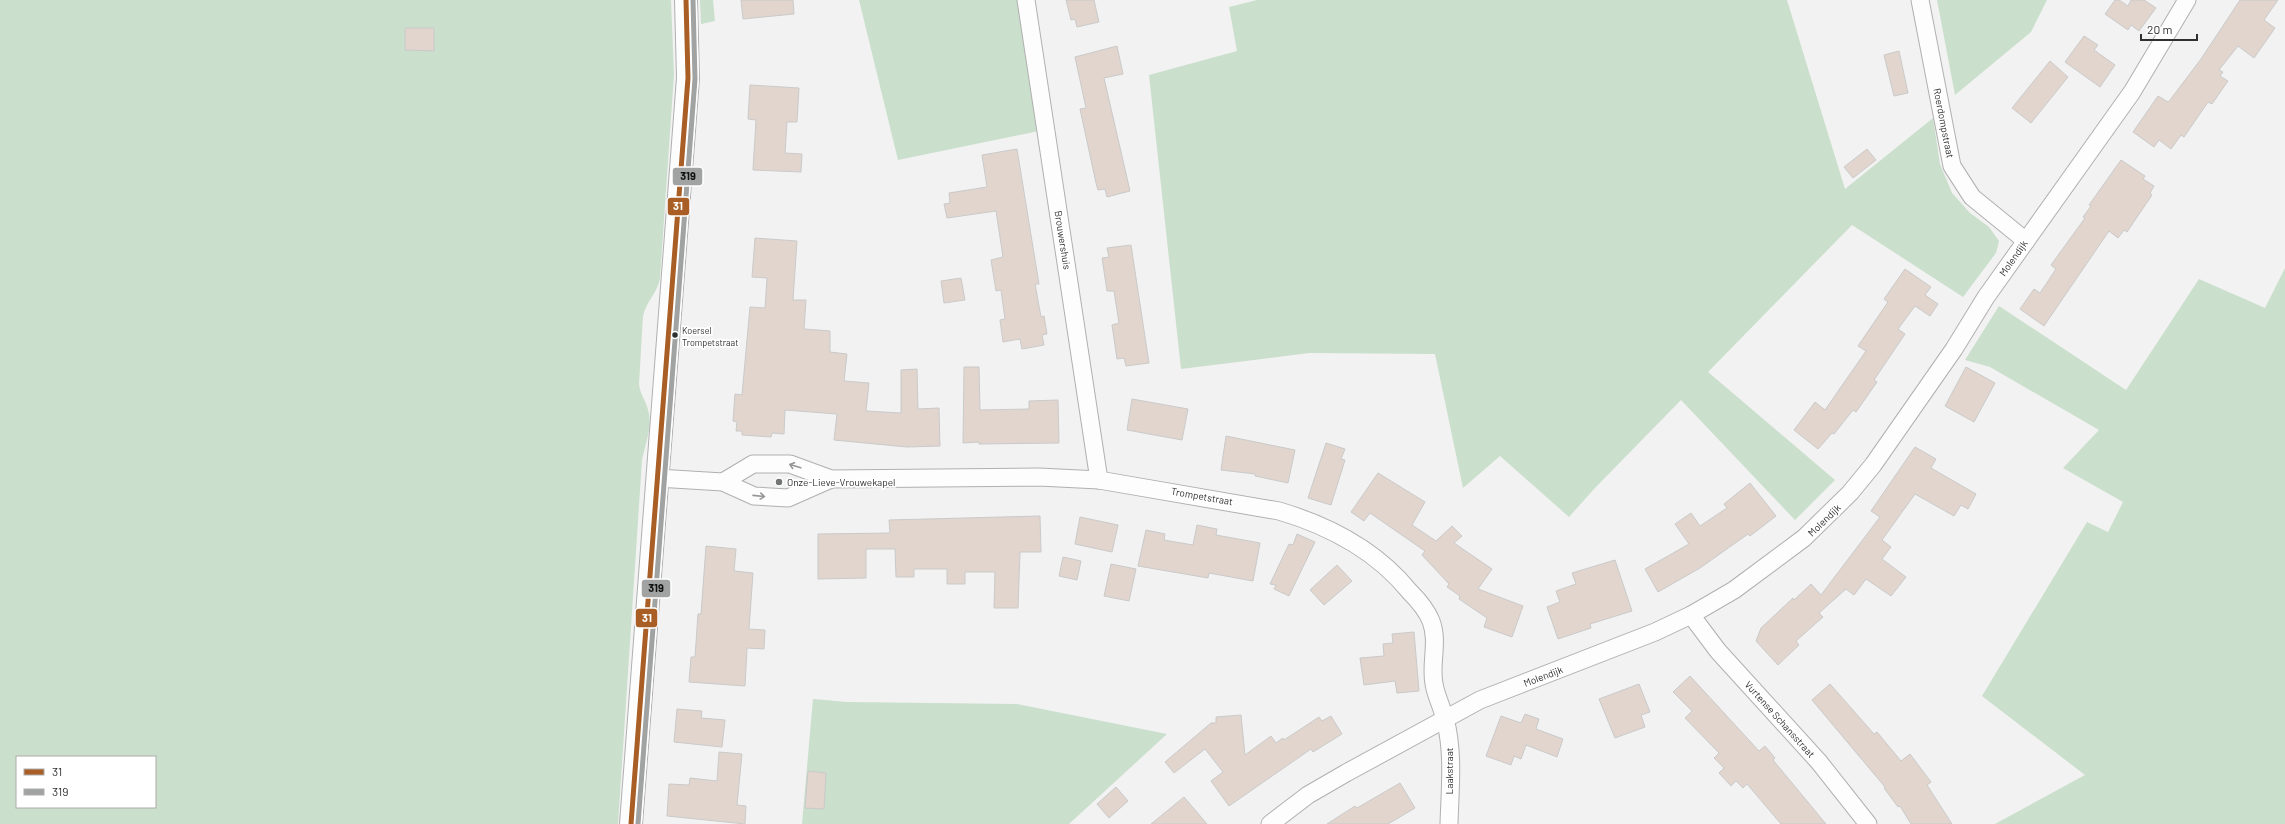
<svg xmlns="http://www.w3.org/2000/svg" width="2285" height="824" viewBox="0 0 2285 824" font-family="Barlow,sans-serif">
<style>
.green{fill:#cadfcc;fill-rule:evenodd}
.building{fill:#e1d5ce;stroke:#cacaca}
.lines{fill:none;stroke-linecap:round;stroke-linejoin:round}
.street-casing{stroke:#b0b0b0;stroke-width:19}
.secondary-casing{stroke:#b0b0b0;stroke-width:24}
.street{stroke:#fdfdfd;stroke-width:17}
.secondary{stroke:#fdfdfd;stroke-width:22}
.bus-1-casing{stroke:#fff;stroke-width:8}
.bus-2-casing{stroke:#fff;stroke-width:8}
.bus-1{stroke:#a85e24;stroke-width:5}
.bus-2{stroke:#a1a2a2;stroke-width:5}
.oneway{stroke:#969696}
.bus-dot{fill:#2f3030;stroke:#fff;stroke-width:1.5}
.poi-dot{fill:#737474;stroke:#fff;stroke-width:1.5}
.labels{text-anchor:middle;dominant-baseline:central;stroke-width:3.5;stroke-linejoin:round;paint-order:stroke}
.bus-label{font-size:9px;fill:#2f3030;stroke:#fff;text-anchor:start}
.street-label{font-size:10px;fill:#2f3030;stroke:#fff}
.poi-label{font-size:10px;fill:#2f3030;stroke:#fff;text-anchor:start}
.line-badge{stroke:#fff;stroke-width:1.5}
.badge-label{font-size:11px;text-anchor:middle;font-weight:bold;fill:#fff}
.pale-badge-label{font-size:11px;text-anchor:middle;font-weight:bold;fill:#111}
</style>
<rect width="100%" height="100%" fill="#f2f2f2"/>
<g class="green">
<path d="M0,0H671L674,74L660,278C658,292 646,302 643,316L639,384C640,394 646,401 648,410C653,425 645,445 642,460L618,824H0ZM17,757H155V807H17Z"/>
<path d="M700,0H713L715,21L701,24Z"/>
<path d="M859,0H1017L1039,131L898,160Z"/>
<path d="M1257,0H1787L1845,189L1933,118L1940,164L1952,193L1970,213L1989,227L1999,241L1996,253L1963,297L1852,225L1708,372L1835,480L1795,520L1681,400L1594,489L1569,517L1500,456L1463,488L1435,354L1309,353L1181,369L1149,75L1237,51L1229,7Z"/>
<path d="M1937,0H2047L2031,32L1955,95Z"/>
<path d="M2285,268V824H1995L2085,775L1982,696L2087,522L2108,532L2123,502L2063,468L2099,430L1990,367L1965,360L1999,306L2126,390L2199,279L2265,308Z"/>
<path d="M813,699L847,702L1017,704L1167,734L1069,824H802Z"/>
</g>
<g class="building">
<path d="M741,0H793L794,14L743,19Z"/>
<path d="M1066,0H1094L1099,22L1077,27L1075,19L1071,20Z"/>
<path d="M2115,0H2119L2128,6L2131,0H2144L2156,8L2139,31L2131,25L2128,30L2105,14Z"/>
<path d="M2240,0H2278L2264,20L2275,28L2254,58L2238,46L2219,70L2223,72L2220,76L2228,81L2212,104L2208,102L2184,137L2181,135L2171,149L2159,140L2154,147L2133,132L2158,96L2168,102L2170,100L2201,59Z"/>
<path d="M405,28H434V51L405,50Z"/>
<path d="M2084,36L2098,45L2094,50L2115,65L2100,87L2065,62Z"/>
<path d="M1117,46L1123,74L1104,78L1130,191L1107,197L1105,189L1098,190L1096,183L1080,109L1086,108L1075,57Z"/>
<path d="M1899,51L1908,93L1894,96L1884,55Z"/>
<path d="M2050,61L2068,77L2031,123L2012,108Z"/>
<path d="M750,85L799,88L797,122H787L785,153L802,154L801,172L753,170L756,120L748,119Z"/>
<path d="M1017,149L1039,284H1035L1041,317L1044,316L1047,334L1042,335L1044,345L1022,349L1020,339L1003,342L1000,320L1005,319L1001,290L996,291L991,260L1003,257L996,211L947,218L944,204L950,203L949,193L987,187L982,155Z"/>
<path d="M1867,149L1876,160L1853,178L1844,167Z"/>
<path d="M2121,160L2145,176L2143,179L2154,186L2150,193L2152,195L2127,232L2124,230L2118,238L2109,231L2044,326L2020,309L2034,289L2040,293L2056,269L2051,265L2085,218L2083,217L2091,206L2089,205Z"/>
<path d="M755,238L797,241L793,300H806L804,329L830,331V352L847,354L844,381L869,383L866,411L901,413V370L917,369L918,409L939,408L940,446L907,447L834,440L837,414L785,410L784,434L772,433L771,437L742,435V431H736L737,422L733,421L735,394L742,395L750,307L765,308L767,278L752,277Z"/>
<path d="M1131,245L1149,363L1126,366L1124,358L1117,359L1112,325L1119,323L1114,291H1107L1102,258L1109,257L1107,248Z"/>
<path d="M1905,269L1931,287L1925,295L1938,304L1930,316L1915,306L1898,329L1905,334L1874,380L1877,382L1856,412L1853,410L1834,434L1832,433L1818,449L1794,430L1815,402L1825,410L1866,351L1858,346L1888,302L1884,299Z"/>
<path d="M961,278L965,300L944,303L941,281Z"/>
<path d="M964,367H979L980,410L1029,409V401L1058,400L1059,443L979,444V442L963,443Z"/>
<path d="M1966,367L1995,383L1974,422L1945,406Z"/>
<path d="M1132,399L1188,409L1182,440L1127,430Z"/>
<path d="M1226,436L1295,450L1288,483L1255,476V474L1221,470Z"/>
<path d="M1326,443L1345,449L1341,459L1345,460L1331,505L1308,498Z"/>
<path d="M1915,447L1936,459L1931,468L1976,494L1968,509L1961,505L1954,516L1915,494L1882,540L1891,547L1882,559L1906,577L1891,596L1866,579L1854,595L1846,589L1819,613L1823,617L1796,641L1799,645L1778,665L1756,641L1761,628L1793,598L1794,600L1811,584L1821,595L1880,517L1871,511Z"/>
<path d="M1378,473L1425,502L1412,525L1436,541L1452,526L1462,536L1454,543L1492,569L1478,589L1523,606L1512,637L1484,627L1487,618L1459,599L1460,596L1447,587L1449,584L1422,555L1425,551L1370,513L1364,521L1351,512Z"/>
<path d="M1750,483L1776,516L1750,536L1748,534L1700,568L1658,592L1645,569L1689,544L1675,524L1691,513L1700,526L1727,508L1724,504Z"/>
<path d="M1040,516L1041,552H1020L1018,608H994L995,572H965V584H947V569H914V577H896L895,549H866V578L818,579V534L890,533L889,520Z"/>
<path d="M1080,517L1118,525L1112,552L1075,544Z"/>
<path d="M1197,525L1217,529L1216,535L1260,543L1253,581L1209,573L1208,578L1138,566L1146,530L1165,534L1164,540L1193,545Z"/>
<path d="M1297,534L1315,542L1289,596L1274,589L1276,585L1270,584L1289,544L1293,545Z"/>
<path d="M706,546L736,549L734,571L753,573L749,629L765,630L764,649L747,648L745,686L689,682L691,657H695L698,614H701Z"/>
<path d="M1063,557L1081,561L1077,580L1059,576Z"/>
<path d="M1615,560L1632,611L1590,624L1591,628L1558,639L1547,607L1560,602L1556,591L1576,584L1572,573Z"/>
<path d="M1111,564L1136,569L1129,601L1104,596Z"/>
<path d="M1337,565L1352,581L1324,605L1310,590Z"/>
<path d="M1414,632L1419,691L1397,693L1395,681L1364,685L1360,658L1384,656L1383,644L1393,643L1392,634Z"/>
<path d="M1690,676L1759,751L1765,746L1775,758L1773,760L1826,824H1781L1747,784L1743,788L1736,781L1731,786L1719,773L1724,768L1714,758L1719,753L1685,718L1692,711L1673,692Z"/>
<path d="M1639,684L1650,712L1641,715L1645,727L1615,738L1599,699Z"/>
<path d="M1830,684L1874,734L1877,732L1901,761L1910,754L1931,782L1927,785L1952,824H1911L1900,806L1898,807L1884,788L1885,787L1812,700Z"/>
<path d="M677,709L702,711L701,718L725,720L722,747L674,742Z"/>
<path d="M1525,714L1539,719L1536,729L1563,739L1557,757L1526,745L1521,759L1514,756L1511,765L1486,756L1501,716L1521,723Z"/>
<path d="M1241,715L1245,755L1271,736L1276,743L1283,738L1284,740L1319,717L1322,721L1331,716L1342,734L1313,752L1311,749L1229,806L1211,781L1223,772L1205,749L1174,773L1165,762L1211,723H1216V717Z"/>
<path d="M719,752L742,754L737,805L746,806L745,824L667,816L669,784L689,785L690,778L717,781Z"/>
<path d="M808,771L826,773L824,809L805,808Z"/>
<path d="M1400,783L1415,808L1388,824H1327L1355,806L1357,808Z"/>
<path d="M1116,787L1128,801L1109,818L1097,804Z"/>
<path d="M1184,797L1207,824H1151Z"/>
</g>
<g class="lines">
<defs>
<g id="street">
<path d="M1026,0L1099,480"/>
<path d="M1920,0L1952,166L1972,197L2026,241"/>
<path d="M657,478L723,482L754,496L788,498L831,479"/>
<path d="M723,482L753,464H790L831,479L1039,477L1099,480L1279,511C1330,526 1376,550 1410,592C1418,600 1427,611 1431,621C1439,642 1430,663 1434,684C1436,696 1442,707 1445,719C1454,752 1450,789 1449,824"/>
<path d="M1691,615L1718,651L1819,762L1868,824"/>
<path d="M1270,824L1308,795L1346,773L1480,700L1655,632L1691,615L1734,590L1804,538L1850,493L1873,465L1954,349L1986,297L2132,92L2187,0"/>
</g>
<path id="secondary" d="M631,824L688,78L686,0"/>
</defs>
<use href="#street" class="street-casing"/>
<use href="#secondary" class="secondary-casing"/>
<use href="#street" class="street"/>
<use href="#secondary" class="secondary"/>
<defs>
<path id="bus-1" d="M631,824L688,78L686,0"/>
<path id="bus-2" d="M638,824L695,79L693,0"/>
</defs>
<use href="#bus-1" class="bus-1-casing"/>
<use href="#bus-2" class="bus-2-casing"/>
<use href="#bus-1" class="bus-1"/>
<use href="#bus-2" class="bus-2"/>
</g>
<defs><path id="oneway-shaft" d="M-6 0H5M1.5-3L5.5 0L1.5 3" fill="none" stroke-width="1.6" stroke-linecap="round" stroke-linejoin="round"/></defs>
<g class="oneway">
<use href="#oneway-shaft" transform="translate(795 466) rotate(-163)"/>
<use href="#oneway-shaft" transform="translate(759 496) rotate(6)"/>
</g>
<circle class="bus-dot" cx="675" cy="335" r="3.5"/>
<circle class="poi-dot" cx="779" cy="482" r="4"/>
<g class="labels">
<g class="bus-label">
<text x="682" y="330">Koersel<tspan x="682" dy="12">Trompetstraat</tspan></text>
</g>
<g class="street-label">
<text transform="translate(1944 123) rotate(79)">Roerdompstraat</text>
<text transform="translate(1063 240) rotate(81)">Brouwershuis</text>
<text transform="translate(2013 258) rotate(-55)">Molendijk</text>
<text transform="translate(1202 496) rotate(10)">Trompetstraat</text>
<text transform="translate(1824 520) rotate(-44)">Molendijk</text>
<text transform="translate(1543 676) rotate(-21)">Molendijk</text>
<text transform="translate(1780 719) rotate(48)">Vurtense Schansstraat</text>
<text transform="translate(1449 771) rotate(-90)">Laakstraat</text>
</g>
<g class="poi-label">
<text x="787" y="482">Onze-Lieve-Vrouwekapel</text>
</g>
</g>
<g class="line-badge">
<rect x="672" y="167" width="31" height="19" rx="4" fill="#a1a2a2"/>
<rect x="667" y="197" width="23" height="19" rx="4" fill="#a85e24"/>
<rect x="641" y="579" width="30" height="19" rx="4" fill="#a1a2a2"/>
<rect x="635" y="608" width="23" height="20" rx="4" fill="#a85e24"/>
</g>
<g class="badge-label">
<text x="678" y="210">31</text>
<text x="647" y="622">31</text>
</g>
<g class="pale-badge-label">
<text x="688" y="180">319</text>
<text x="656" y="592">319</text>
</g>
<rect x="16" y="756" width="140" height="52" fill="#ffffff" stroke="#acacac"/>
<rect x="24" y="769" width="20" height="6" fill="#a85e24" stroke="#acacac"/>
<text x="52" y="776" font-size="12" fill="#2f3030">31</text>
<rect x="24" y="789" width="20" height="6" fill="#a1a2a2" stroke="#acacac"/>
<text x="52" y="796" font-size="12" fill="#2f3030">319</text>
<path d="M2141 34v6h56v-6" fill="none" stroke="#2f3030" stroke-width="2"/>
<text x="2147" y="34" font-size="12" fill="#2f3030" stroke="#ffffff" stroke-width="3" paint-order="stroke">20 m</text>
</svg>
